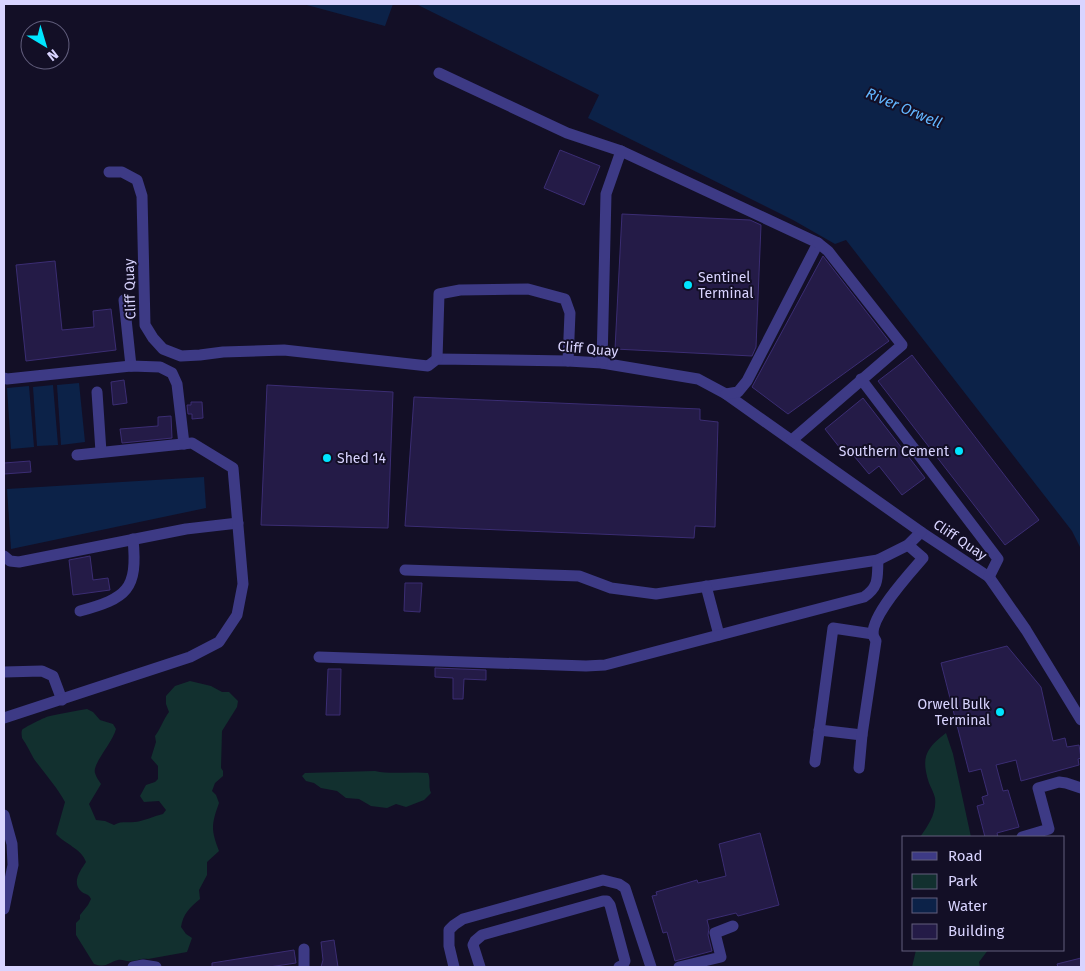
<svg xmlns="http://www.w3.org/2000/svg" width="1085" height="971" viewBox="0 0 1085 971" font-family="'Fira Sans',sans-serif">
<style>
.green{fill:#12302f}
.water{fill:#0c2248}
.building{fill:#241b47;stroke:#3b2d73}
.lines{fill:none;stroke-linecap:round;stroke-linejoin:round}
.minor{stroke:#3d3a85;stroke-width:11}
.poi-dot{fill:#00e5ff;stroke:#130f26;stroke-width:2}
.labels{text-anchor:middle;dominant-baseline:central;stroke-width:4;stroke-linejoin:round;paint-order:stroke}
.poi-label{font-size:14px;fill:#d9d4ff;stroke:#130f26;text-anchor:start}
.street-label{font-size:14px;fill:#d9d4ff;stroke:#130f26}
.water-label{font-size:15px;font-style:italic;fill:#62b6ff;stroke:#130f26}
</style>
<rect width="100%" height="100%" fill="#130f26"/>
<g class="green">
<path d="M190,681L211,686L222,692H229L238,701L237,707L222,731L221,768L223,771V776L215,783L212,791L216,795L219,803C211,825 211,830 219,851L207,862V875L199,890L200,899C190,907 183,914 181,927L186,934L192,938L187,952L148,959C141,958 138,961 131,961C127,962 122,959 118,960C107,963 107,968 94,964L76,935V923L80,919V915L88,905L91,899C88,893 86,895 82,892C71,883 80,871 86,862C82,849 65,844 56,834L65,802C57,787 45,774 34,759C30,752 27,745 22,738C22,736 21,733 22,730C23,728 47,716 50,716C63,713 75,711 87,709L93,712L100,720L113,724L116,729C113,742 92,764 95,773C96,777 99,781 101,784L89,804L96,820L105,821L114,825C120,821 127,823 135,822C145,821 153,816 163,814L166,810L159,801L144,802L140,796L146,785L155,782L158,779V766L151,758L156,742L155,736C161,728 163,720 169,712L166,704V696L175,686Z"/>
<path d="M946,733L953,754L971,837H920C928,826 937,813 935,798C934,793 931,788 929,783C921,758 925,749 946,733Z"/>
<path d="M375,771C393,775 410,771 428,773C431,780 428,786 431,793L424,800L406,807L396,804L387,808L371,806L359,799L346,798L337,791L321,788L314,783L306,781L302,776L305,773Z"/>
<path d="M916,950H988L979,962L980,967H912Z"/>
</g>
<g class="water">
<path d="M303,4H393L385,26Z"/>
<path d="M416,4H1081V549L1072,531L846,240L835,244L793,220L588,118L599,95Z"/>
<path d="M79,383L85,442L61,445L57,385Z"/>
<path d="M53,385L58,445L37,446L33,387Z"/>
<path d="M29,386L34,447L11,449L7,388Z"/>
<path d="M204,477L206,508L11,549L7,489Z"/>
</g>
<g class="building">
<path d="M560,150L600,166L584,205L544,188Z"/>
<path d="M622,214L750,220L761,225L756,347L752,356L615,349Z"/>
<path d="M823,256L889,341L788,414L752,387Z"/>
<path d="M55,261L62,330L94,327L93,311L111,309L116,350L26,361L16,265Z"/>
<path d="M912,355L1039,520L1005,545L878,381Z"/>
<path d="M124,380L127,403L113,405L111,382Z"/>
<path d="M267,385L393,392L388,528L261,525Z"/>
<path d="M414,397L700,409V420L718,422L715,527L695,526L694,538L405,526Z"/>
<path d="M863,398L925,478L902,495L879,466L869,474L844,444L840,448L825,429Z"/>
<path d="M191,402H202L203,418L192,419V414H188L187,405H191Z"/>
<path d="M171,416L172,438L122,443L120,429L158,426V417Z"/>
<path d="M30,461L31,472L4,474V463Z"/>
<path d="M90,556L93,580L108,578L110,590L73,595L69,560Z"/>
<path d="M405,583H422L420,612L404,611Z"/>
<path d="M1007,646L1041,687L1053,741L1065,738L1067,747L1079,745L1081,758L1078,759L1079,765L1021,781L1016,760L996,765L1003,791L1008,790L1019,827L997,833L998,837H985L977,806L984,804L982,797L988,795L981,769L969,772L941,663Z"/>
<path d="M435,668L486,670V680L464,679L463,699H453V678L435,677Z"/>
<path d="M328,669H341L340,715H326Z"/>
<path d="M760,833L779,905L738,916L736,913L707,920L709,928L708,935L712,951L675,961L667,932L663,933L652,896L657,895L656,892L697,880L698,883L726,876L719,844Z"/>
<path d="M334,940L338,967H321L323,960L321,942Z"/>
<path d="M294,950L296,963L269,967H212V963Z"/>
<path d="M1081,958V967H1058L1057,964Z"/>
</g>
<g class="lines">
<g class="minor">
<path d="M439,73L567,133L621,151"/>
<path d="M109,172H122L137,180L142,196L145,325L153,338L163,349L181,356L200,355L223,352L284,350L428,366L437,359L568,361L602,363L698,379L726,394L921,532L989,577L1026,630L1081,720"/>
<path d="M124,300L131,366"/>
<path d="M437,359L439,294L460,290L528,289L565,299L570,313L568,361"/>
<path d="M602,363L606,194L621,151L818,243L747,381L738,392L726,394"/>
<path d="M4,378L7,379L131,366L160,367L172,373L177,384L184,444"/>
<path d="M861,379L998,559L989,577"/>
<path d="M97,392L101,452"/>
<path d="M792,440L902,345L828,251L818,243"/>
<path d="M4,556L10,561L19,562L186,529L238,523"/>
<path d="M405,570L579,576L611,588L656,594L878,560L908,545L921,532"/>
<path d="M706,586L719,635"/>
<path d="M80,611C127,598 138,590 133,539"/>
<path d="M319,657L586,666L605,665L864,597C880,586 877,577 878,560"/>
<path d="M4,672L42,671L53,676L62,700"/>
<path d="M4,718L190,657L219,642L237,615L243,584L233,468L192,443L77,455"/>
<path d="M819,730L862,735"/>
<path d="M815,762L833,628L873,634"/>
<path d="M859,768L862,735L876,641C875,639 873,636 873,634C872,614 910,573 923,558L908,545"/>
<path d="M4,815L12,844L13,865L4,909"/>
<path d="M1022,837L1049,829L1038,788L1059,782L1066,783L1081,788"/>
<path d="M304,949V967"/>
<path d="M133,967L143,965L156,967"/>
<path d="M454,967L449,946V930L454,925L463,919L603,880L619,884L625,888L651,967"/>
<path d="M480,967L473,945L475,941L482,935L603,901H607L610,905L625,961L623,965L619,967"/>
<path d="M679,967L721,957L715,933L733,926"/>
</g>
</g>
<g class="poi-dot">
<circle cx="688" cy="285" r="5"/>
<circle cx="959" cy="451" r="5"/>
<circle cx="327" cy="458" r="5"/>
<circle cx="1000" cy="712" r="5"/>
</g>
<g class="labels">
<g class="poi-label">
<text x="698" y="277">Sentinel<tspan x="698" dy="16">Terminal</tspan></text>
<text x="949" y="451" text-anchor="end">Southern Cement</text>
<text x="337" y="458">Shed 14</text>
<text x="990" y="704" text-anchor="end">Orwell Bulk<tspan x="990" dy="16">Terminal</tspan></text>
</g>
<g class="street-label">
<text transform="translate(130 289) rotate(-92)">Cliff Quay</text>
<text transform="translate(588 349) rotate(5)">Cliff Quay</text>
<text transform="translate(960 540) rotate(34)">Cliff Quay</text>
</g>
<g class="water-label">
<text transform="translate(904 108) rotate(23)">River Orwell</text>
</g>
</g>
<rect width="1085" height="971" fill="none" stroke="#d9d4ff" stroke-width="10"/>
<rect x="902" y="836" width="162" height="115" fill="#130f26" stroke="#625e7d"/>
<rect x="912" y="852" width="25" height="8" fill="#3d3a85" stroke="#625e7d"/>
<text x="948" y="861" font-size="15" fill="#d9d4ff">Road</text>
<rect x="912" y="874" width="25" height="15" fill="#12302f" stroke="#625e7d"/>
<text x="948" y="886" font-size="15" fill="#d9d4ff">Park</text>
<rect x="912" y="898" width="25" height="15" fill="#0c2248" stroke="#625e7d"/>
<text x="948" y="911" font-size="15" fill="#d9d4ff">Water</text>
<rect x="912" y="924" width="25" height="15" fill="#241b47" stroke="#625e7d"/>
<text x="948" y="936" font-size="15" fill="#d9d4ff">Building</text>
<g transform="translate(45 45) rotate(142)"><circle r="24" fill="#130f26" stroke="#625e7d"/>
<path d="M0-4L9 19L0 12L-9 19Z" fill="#00e5ff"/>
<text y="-8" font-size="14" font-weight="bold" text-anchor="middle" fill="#d9d4ff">N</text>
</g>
</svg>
